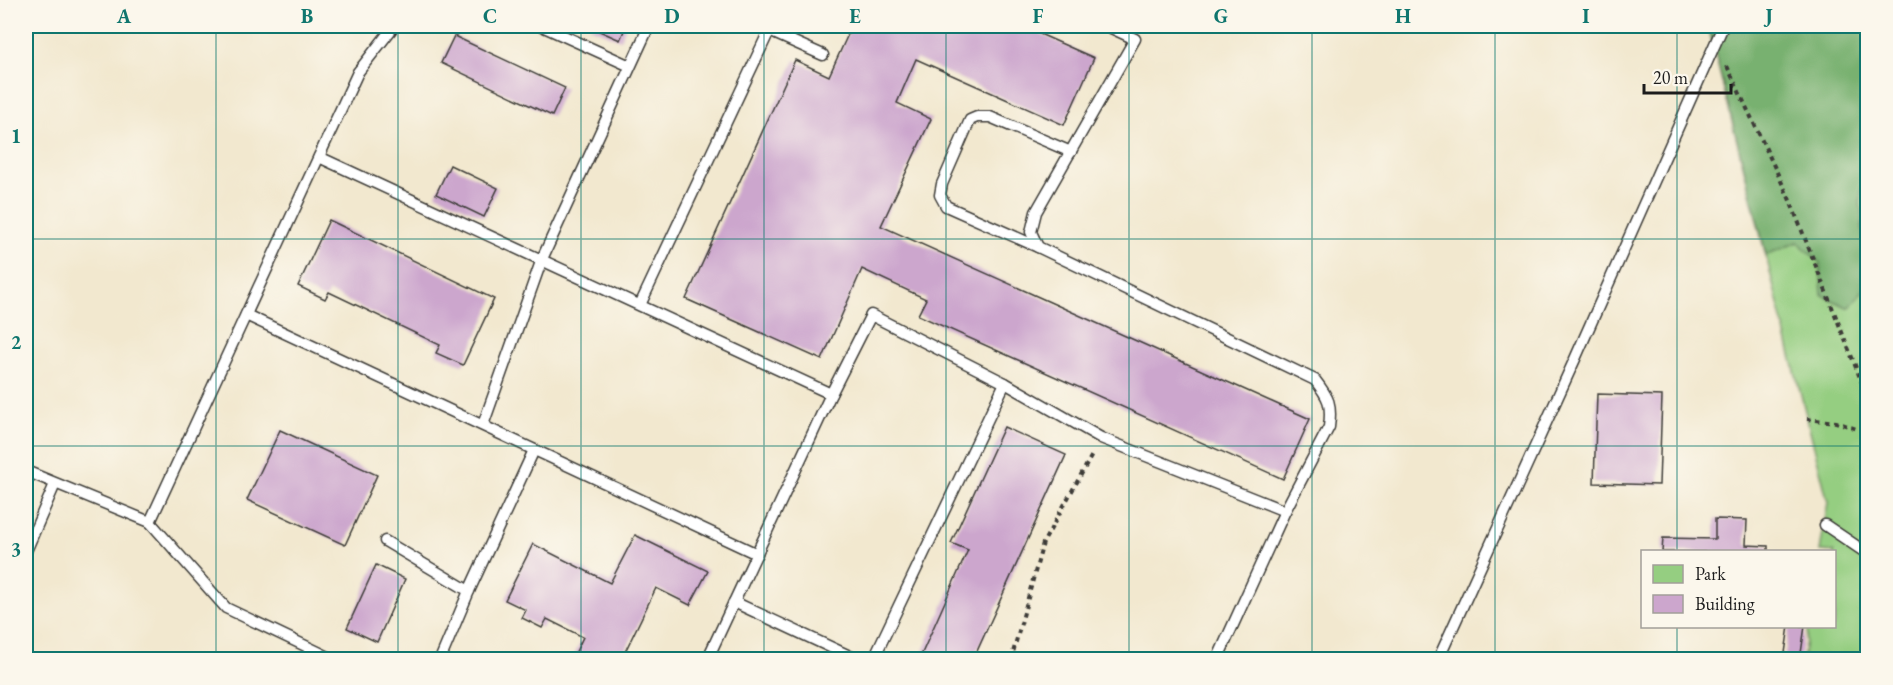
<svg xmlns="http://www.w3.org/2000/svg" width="1893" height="685" viewBox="0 0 1893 685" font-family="'EB Garamond',serif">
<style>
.green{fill:#95ce81;stroke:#58754e;stroke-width:1.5}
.forest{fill:#78b16f;stroke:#4a6646;stroke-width:1.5}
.building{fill:#cca6cd}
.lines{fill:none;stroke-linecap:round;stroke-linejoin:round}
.lane-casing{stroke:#3c3b37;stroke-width:13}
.path{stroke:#3c3b37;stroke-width:4;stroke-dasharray:4.5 4.5;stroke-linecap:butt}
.lane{stroke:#fff;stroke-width:10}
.grid{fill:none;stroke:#0f766e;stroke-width:1.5;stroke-opacity:0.55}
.neatline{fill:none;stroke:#0f766e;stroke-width:2}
.grid-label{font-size:20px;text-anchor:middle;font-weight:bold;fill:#0f766e}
</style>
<rect width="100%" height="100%" fill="#fbf7ec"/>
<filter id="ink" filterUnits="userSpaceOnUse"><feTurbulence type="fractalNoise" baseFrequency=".0167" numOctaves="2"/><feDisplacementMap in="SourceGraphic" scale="12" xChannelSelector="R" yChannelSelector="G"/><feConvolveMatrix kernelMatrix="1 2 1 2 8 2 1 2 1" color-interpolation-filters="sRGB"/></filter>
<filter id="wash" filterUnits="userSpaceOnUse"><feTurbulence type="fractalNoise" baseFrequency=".008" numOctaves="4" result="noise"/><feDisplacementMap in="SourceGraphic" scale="24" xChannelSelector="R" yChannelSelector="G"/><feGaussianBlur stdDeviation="1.35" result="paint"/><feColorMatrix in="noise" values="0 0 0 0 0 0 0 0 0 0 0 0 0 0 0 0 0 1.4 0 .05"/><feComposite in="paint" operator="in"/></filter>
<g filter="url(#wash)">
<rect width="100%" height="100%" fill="#f2e8cf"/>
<path class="green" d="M1708,26H1867V659H1803L1808,627L1834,626V552L1820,551L1828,502Z"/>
<path class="forest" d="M1708,26H1867L1868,169H1865L1860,199L1867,286L1849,308L1822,295L1820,263L1798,242L1766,255Z"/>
<g id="blocks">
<g class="building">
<path d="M588,26H626L620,40Z"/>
<path d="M841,26H1022L1094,58L1064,125L916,59L897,103L931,119L881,226L1310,419L1283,479L918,315L926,299L862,269L822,360L686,299L795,60L829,76L850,30Z"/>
<path d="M454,36L565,88L552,116L441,63Z"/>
<path d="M450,165L498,188L484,217L436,194Z"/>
<path d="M329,220L494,299L463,365L436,353L440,345L329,292L325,299L298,286Z"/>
<path d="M1597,394L1662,396L1659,485L1594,483Z"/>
<path d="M1004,427L1066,455L973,660H919L968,550L951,543Z"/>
<path d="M280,430L377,475L345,545L247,500Z"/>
<path d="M1715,519L1747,520L1746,545L1768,546V552H1662L1663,538L1715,539Z"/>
<path d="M635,535L708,571L690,605L656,588L621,660H572L583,637L547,619L542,628L522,618L526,610L505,600L533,544L610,583Z"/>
<path d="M376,565L405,579L377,642L347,628Z"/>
<path d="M1789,626H1805L1800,660H1784Z"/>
</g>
</g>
</g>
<g filter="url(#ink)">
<use href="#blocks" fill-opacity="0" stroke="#3c3b37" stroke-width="1.5"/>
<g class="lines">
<defs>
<g id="lane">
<path d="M542,26L630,66"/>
<path d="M758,26L823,55"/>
<path d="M1107,26L1135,39L1036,212L1031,232L1038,247L1315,380C1329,398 1332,404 1329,427L1285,511L1217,660"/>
<path d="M319,157L831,394"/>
<path d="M1038,247L946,206L940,195L942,184L970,120L977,117H990L1071,152"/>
<path d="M640,305L769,31"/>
<path d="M246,315L757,554"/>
<path d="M483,425L542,259L649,26"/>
<path d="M26,471L150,522L226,608L335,660"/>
<path d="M150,522L358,72L394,26"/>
<path d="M1825,525L1868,554"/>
<path d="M385,541L469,591"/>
<path d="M26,551L55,484"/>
<path d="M734,602L858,660"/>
<path d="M440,660L469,591L534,450"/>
<path d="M707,660L831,394L871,315L1005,383L1101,438L1285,511"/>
<path d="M873,660L1005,383"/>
<path d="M1438,660L1575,359L1723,26"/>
</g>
</defs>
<use href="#lane" class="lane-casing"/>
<g class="path">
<path d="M1727,66L1789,198L1868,398"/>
<path d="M1807,419L1836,422L1868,433"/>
<path d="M1011,660L1043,543L1092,455"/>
</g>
<use href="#lane" class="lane"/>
</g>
</g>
<path class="grid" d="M216,26V660M398,26V660M581,26V660M764,26V660M946,26V660M1129,26V660M1312,26V660M1495,26V660M1677,26V552M26,239H1868M26,446H1868M1677,626V660"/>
<rect width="1893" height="685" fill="none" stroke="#fbf7ec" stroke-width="66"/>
<rect x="1641" y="550" width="195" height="78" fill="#fbf7ec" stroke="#a29f99" stroke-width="1.5"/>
<rect x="1653" y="565" width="30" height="18" fill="#95ce81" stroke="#a29f99" stroke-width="1.5"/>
<text x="1695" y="580" font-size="18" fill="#1c1c1c">Park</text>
<rect x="1653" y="595" width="30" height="18" fill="#cca6cd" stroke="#a29f99" stroke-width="1.5"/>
<text x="1695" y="610" font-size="18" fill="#1c1c1c">Building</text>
<path d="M1644 84v9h87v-9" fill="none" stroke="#1c1c1c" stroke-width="3"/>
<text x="1653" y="84" font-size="18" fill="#1c1c1c" stroke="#fbf7ec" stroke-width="4.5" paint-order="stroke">20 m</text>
<rect x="33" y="33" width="1827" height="619" class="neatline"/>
<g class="grid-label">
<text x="124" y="23">A</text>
<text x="307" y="23">B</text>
<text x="490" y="23">C</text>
<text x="672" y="23">D</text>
<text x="855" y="23">E</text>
<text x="1038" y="23">F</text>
<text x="1221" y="23">G</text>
<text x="1403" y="23">H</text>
<text x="1586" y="23">I</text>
<text x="1769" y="23">J</text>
<text x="16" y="143">1</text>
<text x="16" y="349">2</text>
<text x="16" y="556">3</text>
</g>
</svg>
